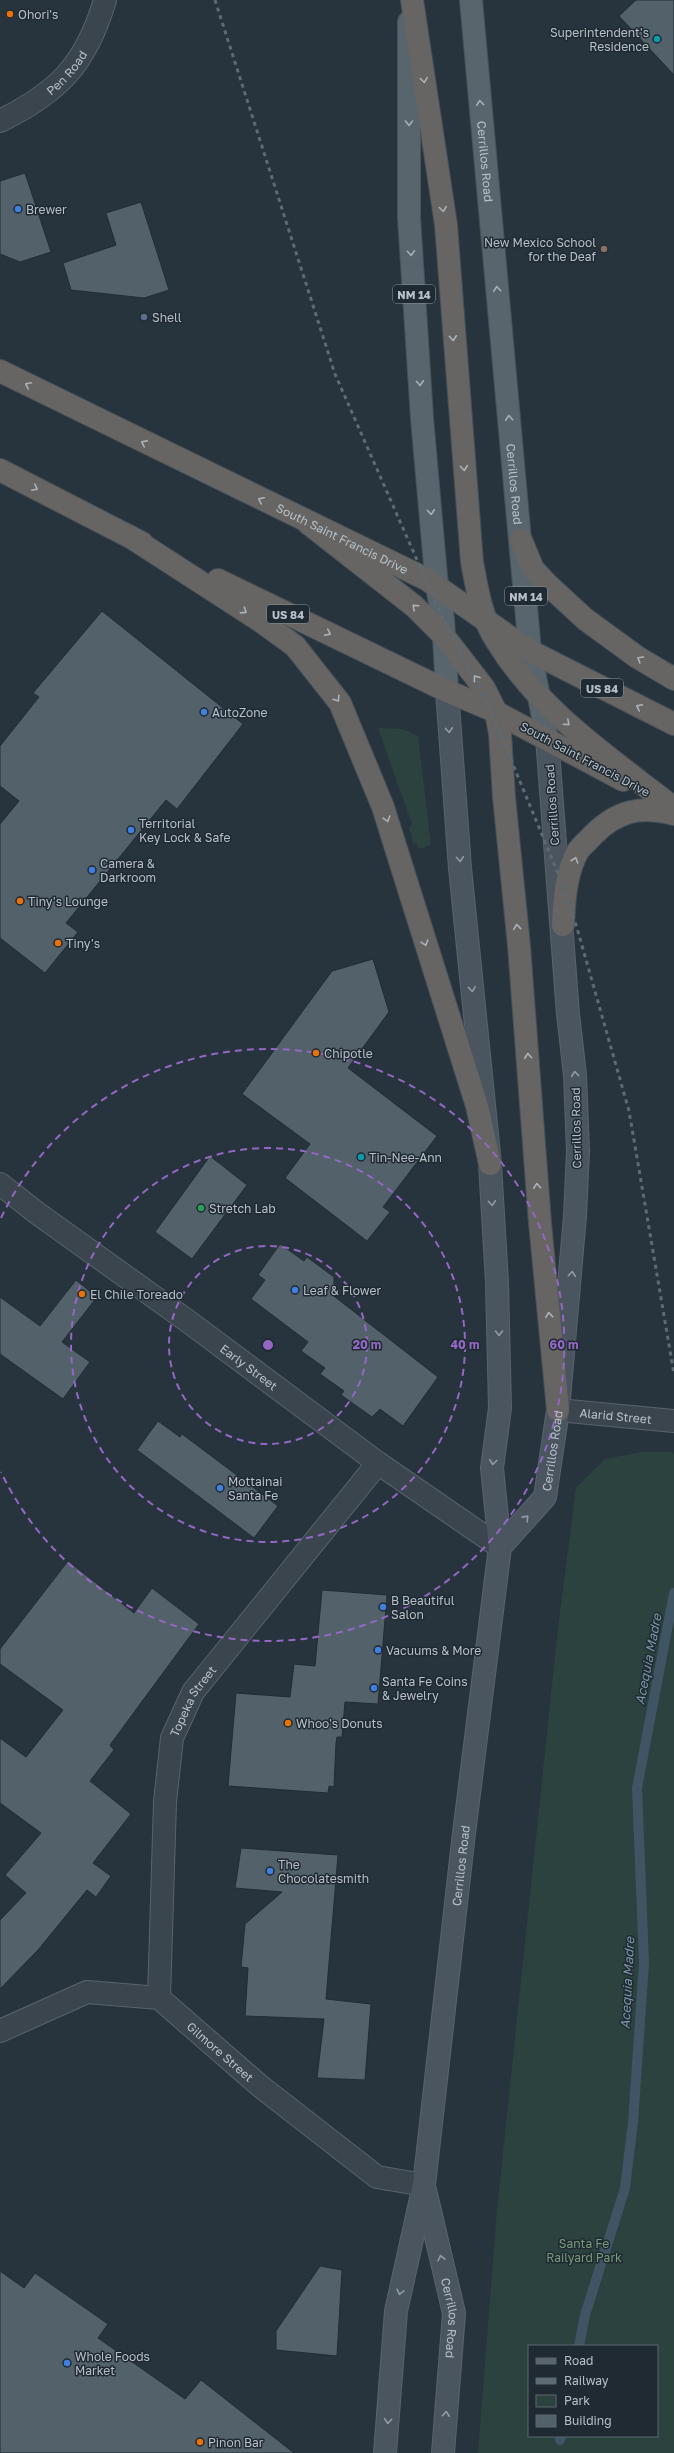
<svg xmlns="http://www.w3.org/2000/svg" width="674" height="2453" viewBox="0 0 674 2453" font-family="'Golos Text',sans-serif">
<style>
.green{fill:#2c423f;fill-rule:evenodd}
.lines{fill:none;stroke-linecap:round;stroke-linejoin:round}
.stream{stroke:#3f5564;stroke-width:10}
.building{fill:#53616a;stroke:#222c34}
.minor-casing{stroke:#59636b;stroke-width:24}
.secondary-casing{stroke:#59636b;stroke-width:24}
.primary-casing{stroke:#475159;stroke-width:24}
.trunk-casing{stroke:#465058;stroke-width:24}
.minor{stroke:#3b454d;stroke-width:22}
.secondary{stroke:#4a5560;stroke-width:22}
.primary{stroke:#59656d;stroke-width:22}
.trunk{stroke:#666563;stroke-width:22}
.rail{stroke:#5e6a74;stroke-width:3;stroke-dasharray:4 4;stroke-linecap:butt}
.oneway{stroke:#abb2b9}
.oneway2{stroke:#a4aeb6}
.oneway3{stroke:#919ba4}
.ring{fill:none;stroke:#9367c3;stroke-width:2;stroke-dasharray:7 5}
.food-dot{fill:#e8710a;stroke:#202a32;stroke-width:1.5}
.culture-dot{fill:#0f9aa8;stroke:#202a32;stroke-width:1.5}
.shop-dot{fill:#3f7fe0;stroke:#202a32;stroke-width:1.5}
.education-dot{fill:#8d6e63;stroke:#202a32;stroke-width:1.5}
.service-dot{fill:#5c6f8a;stroke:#202a32;stroke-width:1.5}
.leisure-dot{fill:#2e9e5b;stroke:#202a32;stroke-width:1.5}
.labels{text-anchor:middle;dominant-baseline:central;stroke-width:3;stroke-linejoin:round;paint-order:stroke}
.shield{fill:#202a32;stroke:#8a939b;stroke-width:1}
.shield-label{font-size:11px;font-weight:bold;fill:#b7c0c8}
.poi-label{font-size:12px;fill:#b7c0c8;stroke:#202a32;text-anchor:start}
.street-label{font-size:12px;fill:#b7c0c8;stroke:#202a32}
.park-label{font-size:12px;fill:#789c7b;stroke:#202a32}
.water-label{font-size:13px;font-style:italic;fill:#7b96a8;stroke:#202a32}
.centre{fill:#9367c3;stroke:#202a32;stroke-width:2}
.ring-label{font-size:12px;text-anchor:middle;font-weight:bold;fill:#9367c3;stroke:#202a32;stroke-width:3;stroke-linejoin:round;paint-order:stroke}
</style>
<rect width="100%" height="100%" fill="#28343d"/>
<g class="green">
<path d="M378,728L403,729L418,736L431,845L419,849L416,842L414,845L409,828L412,824Z"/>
<path d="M641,1452H673L674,1455V2453H478L497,2210L558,1628L576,1488L605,1459ZM529,2346H657V2436H529Z"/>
</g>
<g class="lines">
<g class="stream">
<path d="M579,2346L585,2315L625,2188L633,2122L644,1963L637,1788L674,1593"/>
<path d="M560,2440L561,2436"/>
</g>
</g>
<g class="building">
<path d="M636,0H674V75L619,16Z"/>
<path d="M25,173L51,252L20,262L0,254V181Z"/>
<path d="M141,202L169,290L144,298L71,290L63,263L116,245L106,213Z"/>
<path d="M102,611L243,724L177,809L166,800L66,923L78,932L45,973L0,938V824L19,801L0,786V746L39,697L33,693Z"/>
<path d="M373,959L389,1012L348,1068L437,1136L383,1207L390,1212L367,1241L285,1178L310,1144L242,1094L332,971Z"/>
<path d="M210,1156L247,1185L192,1259L155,1232Z"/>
<path d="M280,1244L304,1261L307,1257L334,1277V1287L330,1293L438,1377L403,1426L380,1409L372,1417L341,1395L344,1391L320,1374L325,1368L301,1351L308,1342L251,1299L265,1280L258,1275Z"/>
<path d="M76,1280L97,1297L62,1342L90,1362L63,1399L0,1354V1297L40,1326Z"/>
<path d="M158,1421L180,1437L182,1434L278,1506L254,1538L137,1450Z"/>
<path d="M68,1561L134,1613L152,1588L199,1624L110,1745L114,1750L90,1781L131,1814L93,1863L111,1876L96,1897L87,1890L38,1950L0,1989V1920L26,1893L5,1875L41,1833L0,1803V1738L26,1757L63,1710L0,1664V1649Z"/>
<path d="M322,1590L387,1595L378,1704L345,1702L342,1737H337L336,1743L334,1787L329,1786L328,1793L228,1786L236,1693L290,1697L294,1664L315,1666Z"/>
<path d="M241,1848L338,1855L326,1999L371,2004L365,2080L317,2078L324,2019L245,2016L248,1968L241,1967L245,1924L282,1892L235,1888Z"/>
<path d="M320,2266L342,2270L337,2356L276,2350V2331Z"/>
<path d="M0,2271L24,2288L35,2273L108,2324L98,2338L185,2399L201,2380L294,2453H0Z"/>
</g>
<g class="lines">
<defs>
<g id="minor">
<path id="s1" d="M0,121C59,92 86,64 105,0"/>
<path id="s2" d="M0,1184L37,1213L189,1322L378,1463L500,1547"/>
<path id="s3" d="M558,1410L674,1421"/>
<path id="s4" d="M159,1998L165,1802L172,1738L193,1692L378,1463"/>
<path id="s5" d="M0,2031L87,1992L159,1998L260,2086L377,2177L424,2185"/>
</g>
<g id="secondary">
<path id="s6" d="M500,1547L545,1497L558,1410L575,1216L578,1151L575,1075L568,1014L547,738"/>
<path id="s7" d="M425,2190L454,2313L443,2453"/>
<path id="s8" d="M385,2453L396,2311L424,2185L464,1833L500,1547L492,1468L500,1408L497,1282L490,1164L460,868L447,691"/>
</g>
<g id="primary">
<path id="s9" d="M471,0L530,651L547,738"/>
<path d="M409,22V217L422,418L437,587L443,619L447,691"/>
</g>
<g id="trunk">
<path d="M412,0L446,225L472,562C477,588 481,617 496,640C537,708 604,754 665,801"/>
<path id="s10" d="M0,371L426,579L530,651L674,724"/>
<path d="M0,470L142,543"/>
<path d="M308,523L414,606L443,635L484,688L496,712L500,734L504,797L519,946L540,1223L558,1410"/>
<path d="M129,536L262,622L295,646L340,703L383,807L477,1106L490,1164"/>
<path d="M521,540L533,569L546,583L585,619L637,657L674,679"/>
<path d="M218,580L447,691L490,709L623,780"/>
<path d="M563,925C564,902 566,871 578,851C582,845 589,840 593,835C618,810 640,806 674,814"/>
</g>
</defs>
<use href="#minor" class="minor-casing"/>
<use href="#secondary" class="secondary-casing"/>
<use href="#primary" class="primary-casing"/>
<use href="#trunk" class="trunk-casing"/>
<use href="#minor" class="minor"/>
<use href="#secondary" class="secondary"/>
<use href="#primary" class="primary"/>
<use href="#trunk" class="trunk"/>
<path class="rail" d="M215,0L335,374L443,619L490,709L557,871L577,928L629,1111L674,1374"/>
</g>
<defs><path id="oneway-chevron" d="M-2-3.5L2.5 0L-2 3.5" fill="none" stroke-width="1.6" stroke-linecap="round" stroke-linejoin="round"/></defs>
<g class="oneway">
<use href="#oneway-chevron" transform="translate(424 80) rotate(82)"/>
<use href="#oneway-chevron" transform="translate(443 209) rotate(82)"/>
<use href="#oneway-chevron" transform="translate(453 338) rotate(86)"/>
<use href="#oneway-chevron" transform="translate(28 385) rotate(-153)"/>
<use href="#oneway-chevron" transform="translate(144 443) rotate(-154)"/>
<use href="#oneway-chevron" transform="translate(464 468) rotate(85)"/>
<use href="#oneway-chevron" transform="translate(35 488) rotate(27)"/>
<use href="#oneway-chevron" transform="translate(261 500) rotate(-154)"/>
<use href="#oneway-chevron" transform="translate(415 607) rotate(-138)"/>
<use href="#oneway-chevron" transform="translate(244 611) rotate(33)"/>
<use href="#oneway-chevron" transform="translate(328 633) rotate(26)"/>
<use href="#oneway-chevron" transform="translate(640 659) rotate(-149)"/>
<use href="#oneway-chevron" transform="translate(476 678) rotate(-126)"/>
<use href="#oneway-chevron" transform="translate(337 699) rotate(57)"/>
<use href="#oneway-chevron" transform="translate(639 707) rotate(-154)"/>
<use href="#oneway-chevron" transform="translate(567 723) rotate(42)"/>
<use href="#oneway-chevron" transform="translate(387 819) rotate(73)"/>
<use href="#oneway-chevron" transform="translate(575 860) rotate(-71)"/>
<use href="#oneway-chevron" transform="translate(517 927) rotate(-96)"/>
<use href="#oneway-chevron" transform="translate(425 943) rotate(73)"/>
<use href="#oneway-chevron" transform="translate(528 1056) rotate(-95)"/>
<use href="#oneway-chevron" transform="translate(537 1186) rotate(-94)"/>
<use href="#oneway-chevron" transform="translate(549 1315) rotate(-96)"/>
</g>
<g class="oneway2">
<use href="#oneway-chevron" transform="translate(480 103) rotate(-95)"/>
<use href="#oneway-chevron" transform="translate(409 123) rotate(90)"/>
<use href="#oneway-chevron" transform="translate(411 253) rotate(86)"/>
<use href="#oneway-chevron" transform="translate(497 289) rotate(-95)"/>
<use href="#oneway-chevron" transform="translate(420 383) rotate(86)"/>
<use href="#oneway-chevron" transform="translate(509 418) rotate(-95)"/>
<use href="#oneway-chevron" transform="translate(431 512) rotate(85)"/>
</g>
<g class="oneway3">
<use href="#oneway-chevron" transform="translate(449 730) rotate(86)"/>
<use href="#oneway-chevron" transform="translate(460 859) rotate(85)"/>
<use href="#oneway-chevron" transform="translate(472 989) rotate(84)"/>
<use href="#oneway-chevron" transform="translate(575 1074) rotate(-95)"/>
<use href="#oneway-chevron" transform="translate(492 1203) rotate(86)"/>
<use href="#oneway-chevron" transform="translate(572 1274) rotate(-85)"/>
<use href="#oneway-chevron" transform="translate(499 1333) rotate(89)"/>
<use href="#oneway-chevron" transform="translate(493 1462) rotate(97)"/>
<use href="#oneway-chevron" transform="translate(526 1518) rotate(-48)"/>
<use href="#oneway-chevron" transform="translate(441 2258) rotate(-103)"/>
<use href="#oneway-chevron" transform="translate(400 2292) rotate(103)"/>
<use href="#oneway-chevron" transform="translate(446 2414) rotate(-86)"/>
<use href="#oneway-chevron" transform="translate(388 2421) rotate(95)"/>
</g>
<g class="ring">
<circle cx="268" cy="1345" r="99"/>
<circle cx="268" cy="1345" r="197"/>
<path d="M1 1218A296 296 0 1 1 1 1472"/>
</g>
<g class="food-dot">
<circle cx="10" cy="14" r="4"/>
<circle cx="20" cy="901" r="4"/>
<circle cx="58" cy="943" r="4"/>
<circle cx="316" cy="1053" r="4"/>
<circle cx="82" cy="1294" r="4"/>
<circle cx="288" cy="1723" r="4"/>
<circle cx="200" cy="2442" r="4"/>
</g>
<g class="culture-dot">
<circle cx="657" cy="39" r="4"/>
<circle cx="361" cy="1157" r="4"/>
</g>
<g class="shop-dot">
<circle cx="18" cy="209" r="4"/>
<circle cx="204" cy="712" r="4"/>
<circle cx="131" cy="830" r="4"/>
<circle cx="92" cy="870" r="4"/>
<circle cx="295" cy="1290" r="4"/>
<circle cx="220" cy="1488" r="4"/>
<circle cx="383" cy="1607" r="4"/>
<circle cx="378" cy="1650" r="4"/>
<circle cx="374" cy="1688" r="4"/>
<circle cx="270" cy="1871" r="4"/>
<circle cx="67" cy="2363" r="4"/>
</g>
<circle class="education-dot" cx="604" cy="249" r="4"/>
<circle class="service-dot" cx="144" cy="317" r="4"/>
<circle class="leisure-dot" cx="201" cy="1208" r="4"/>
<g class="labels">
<g class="shield">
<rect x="393" y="285" width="42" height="18" rx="3"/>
<rect x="505" y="587" width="42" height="18" rx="3"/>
<rect x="267" y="605" width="42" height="18" rx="3"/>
<rect x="581" y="679" width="42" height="18" rx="3"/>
</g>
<g class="shield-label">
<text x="414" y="294">NM 14</text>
<text x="526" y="596">NM 14</text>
<text x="288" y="614">US 84</text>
<text x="602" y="688">US 84</text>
</g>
<g class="poi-label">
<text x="18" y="14">Ohori's</text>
<text x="649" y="32" text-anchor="end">Superintendent's<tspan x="649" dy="14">Residence</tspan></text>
<text x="26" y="209">Brewer</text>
<text x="596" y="242" text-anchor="end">New Mexico School<tspan x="596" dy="14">for the Deaf</tspan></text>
<text x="152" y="317">Shell</text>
<text x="212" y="712">AutoZone</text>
<text x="139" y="823">Territorial<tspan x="139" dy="14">Key Lock &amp; Safe</tspan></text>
<text x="100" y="863">Camera &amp;<tspan x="100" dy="14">Darkroom</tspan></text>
<text x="28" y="901">Tiny's Lounge</text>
<text x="66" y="943">Tiny's</text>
<text x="324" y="1053">Chipotle</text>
<text x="369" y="1157">Tin-Nee-Ann</text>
<text x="209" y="1208">Stretch Lab</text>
<text x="303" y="1290">Leaf &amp; Flower</text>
<text x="90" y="1294">El Chile Toreado</text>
<text x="228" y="1481">Mottainai<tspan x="228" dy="14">Santa Fe</tspan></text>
<text x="391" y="1600">B Beautiful<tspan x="391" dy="14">Salon</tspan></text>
<text x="386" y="1650">Vacuums &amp; More</text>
<text x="382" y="1681">Santa Fe Coins<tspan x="382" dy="14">&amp; Jewelry</tspan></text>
<text x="296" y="1723">Whoo's Donuts</text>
<text x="278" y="1864">The<tspan x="278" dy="14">Chocolatesmith</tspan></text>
<text x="75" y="2356">Whole Foods<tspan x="75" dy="14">Market</tspan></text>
<text x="208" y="2442">Pinon Bar</text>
</g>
<g class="street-label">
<text stroke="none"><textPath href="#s1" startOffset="83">Pen Road</textPath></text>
<text stroke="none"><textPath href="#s9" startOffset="162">Cerrillos Road</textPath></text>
<text stroke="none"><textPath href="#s9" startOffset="486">Cerrillos Road</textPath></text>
<text stroke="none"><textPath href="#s10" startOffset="381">South Saint Francis Drive</textPath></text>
<text transform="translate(585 759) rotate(28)">South Saint Francis Drive</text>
<text transform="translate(552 805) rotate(-94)">Cerrillos Road</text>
<text transform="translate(576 1128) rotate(-91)">Cerrillos Road</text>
<text stroke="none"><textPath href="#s2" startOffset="309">Early Street</textPath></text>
<text stroke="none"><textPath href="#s3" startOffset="58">Alarid Street</textPath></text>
<text stroke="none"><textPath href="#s6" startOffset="114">Cerrillos Road</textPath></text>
<text stroke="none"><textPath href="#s4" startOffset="303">Topeka Street</textPath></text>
<text stroke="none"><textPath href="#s8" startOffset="593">Cerrillos Road</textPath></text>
<text stroke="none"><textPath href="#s5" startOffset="249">Gilmore Street</textPath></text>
<text stroke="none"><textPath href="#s7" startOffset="131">Cerrillos Road</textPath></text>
</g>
<g class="park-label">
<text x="584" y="2243">Santa Fe<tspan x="584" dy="14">Railyard Park</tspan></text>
</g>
<g class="water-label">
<text transform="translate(648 1659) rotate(-79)">Acequia Madre</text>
<text transform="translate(627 1983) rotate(-87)">Acequia Madre</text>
</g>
</g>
<circle cx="268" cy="1345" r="6" class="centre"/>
<g class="ring-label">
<text x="367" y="1349">20 m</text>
<text x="465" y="1349">40 m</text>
<text x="564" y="1349">60 m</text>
</g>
<rect x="528" y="2345" width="130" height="92" fill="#202a32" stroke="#5c666e"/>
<rect x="536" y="2358" width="20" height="6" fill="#59656d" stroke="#5c666e"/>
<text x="564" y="2365" font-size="12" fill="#b7c0c8">Road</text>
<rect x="536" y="2378" width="20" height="6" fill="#5e6a74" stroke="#5c666e"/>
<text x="564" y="2385" font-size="12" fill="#b7c0c8">Railway</text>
<rect x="536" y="2395" width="20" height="12" fill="#2c423f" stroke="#5c666e"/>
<text x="564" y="2405" font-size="12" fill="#b7c0c8">Park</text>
<rect x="536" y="2415" width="20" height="12" fill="#53616a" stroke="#5c666e"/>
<text x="564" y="2425" font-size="12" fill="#b7c0c8">Building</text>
</svg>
